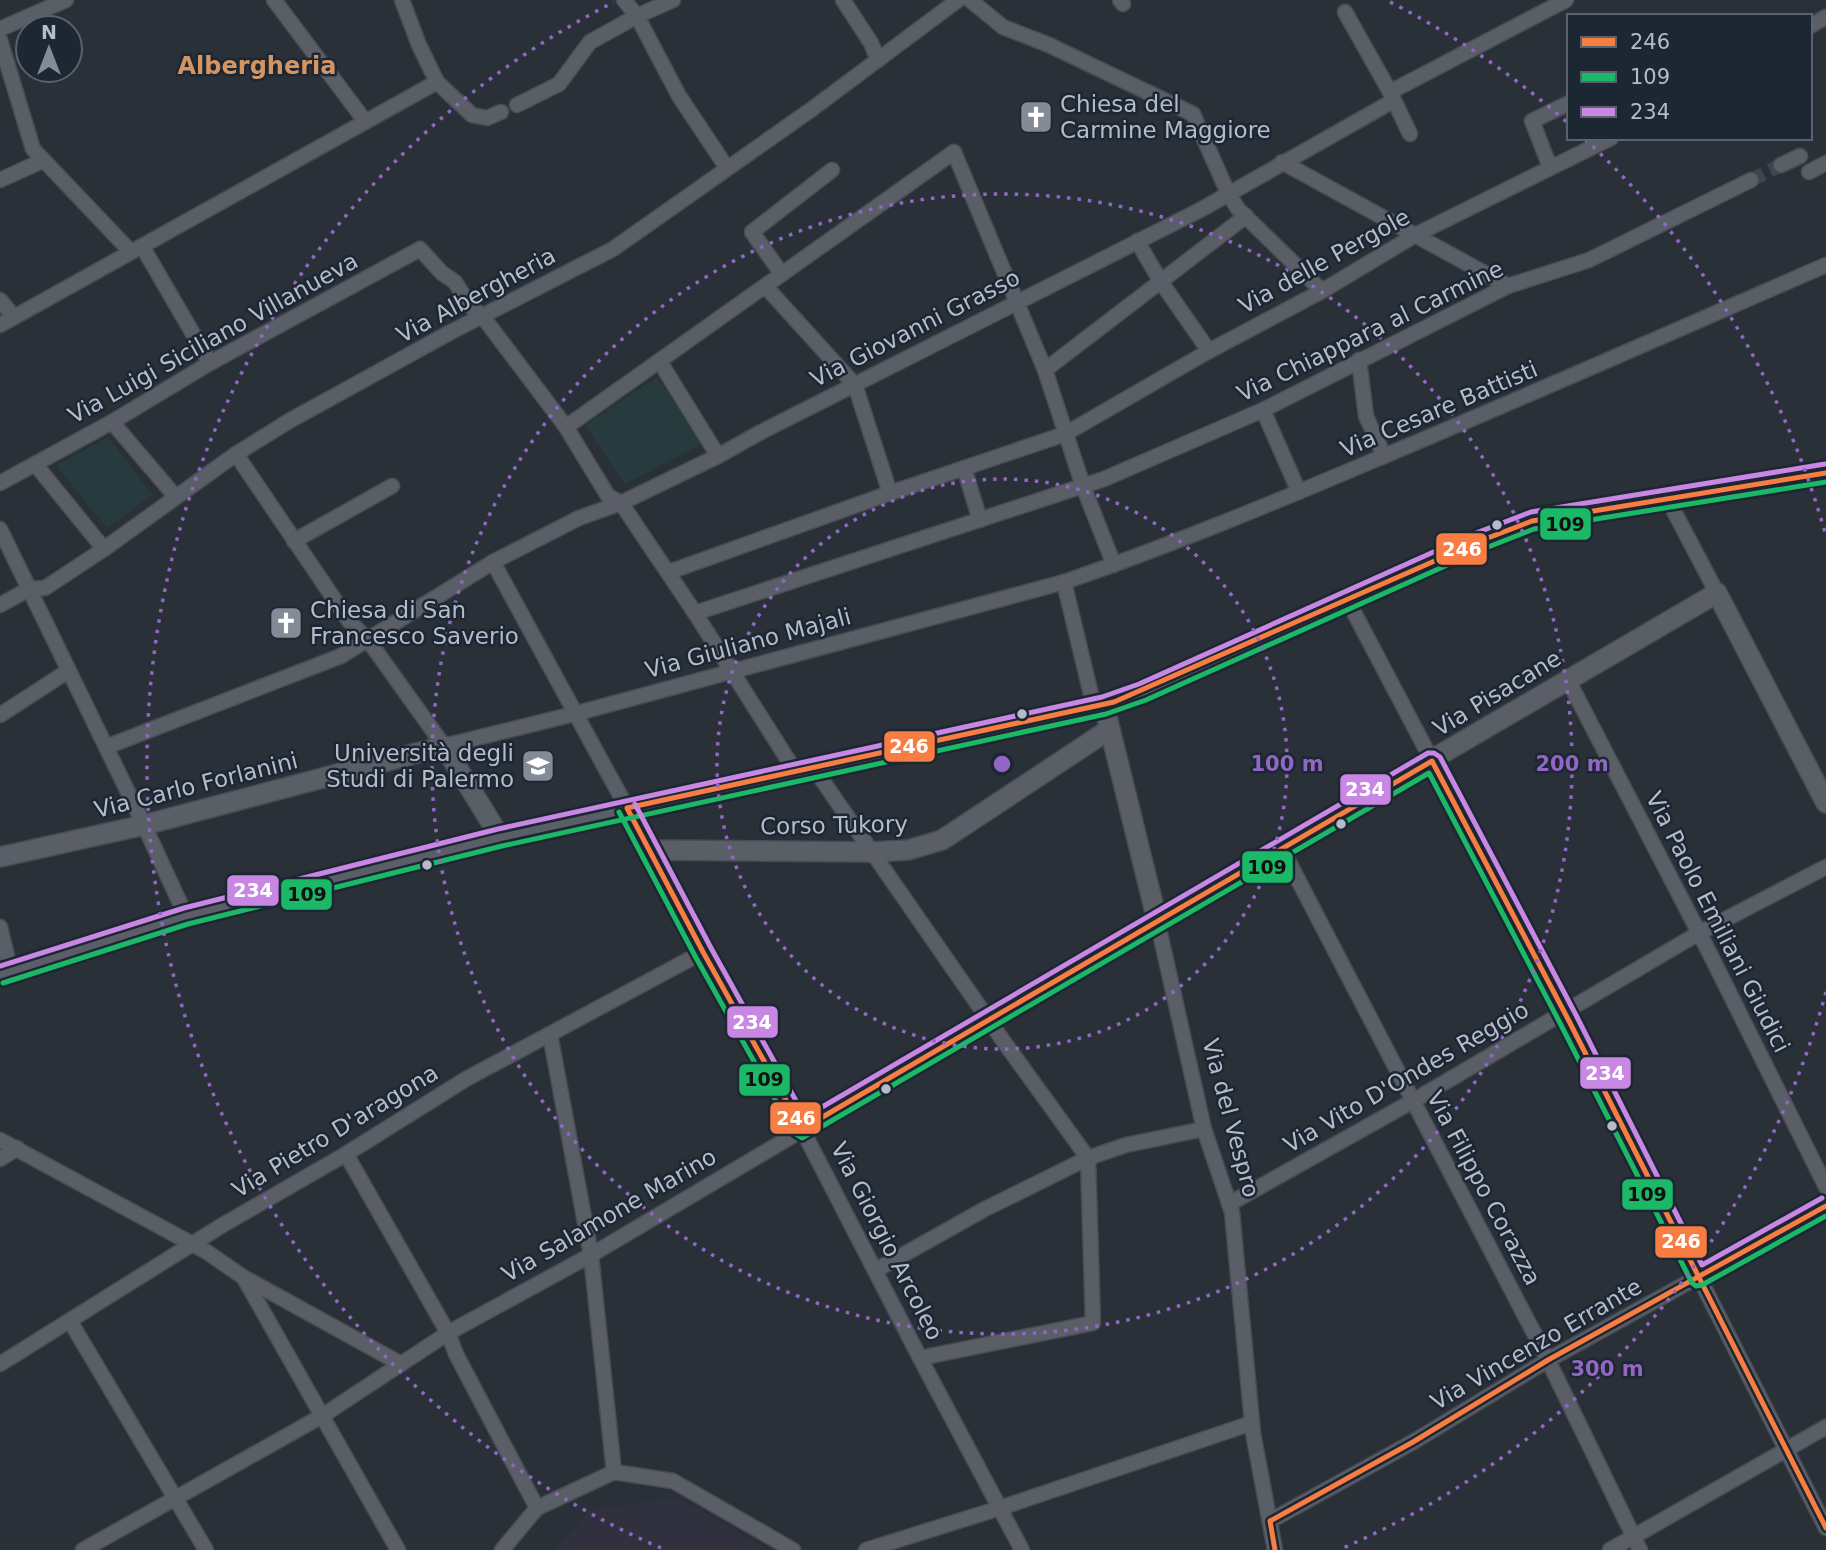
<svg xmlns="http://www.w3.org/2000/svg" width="1826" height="1550" viewBox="0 0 1826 1550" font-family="'DejaVu Sans',sans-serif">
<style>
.medical{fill:#31303e}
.green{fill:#273a3e}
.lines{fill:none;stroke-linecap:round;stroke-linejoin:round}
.minor-tunnel{stroke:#3f454e;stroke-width:14;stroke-dasharray:14 7;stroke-linecap:butt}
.minor-casing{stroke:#484c53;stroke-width:17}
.tertiary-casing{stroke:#484c53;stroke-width:22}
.minor{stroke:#5a5e66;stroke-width:14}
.tertiary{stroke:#5a5e66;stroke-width:19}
.bus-1-casing{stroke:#1d2633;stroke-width:10}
.bus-2-casing{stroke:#1d2633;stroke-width:10}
.bus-3-casing{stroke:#1d2633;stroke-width:10}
.bus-1{stroke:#f77d43;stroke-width:5}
.bus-2{stroke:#1ab867;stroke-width:5}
.bus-3{stroke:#c787e3;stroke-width:5}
.ring{fill:none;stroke:#9266c3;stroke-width:3.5;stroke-dasharray:3.5 7}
.bus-dot{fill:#b4bcc9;stroke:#1d2633;stroke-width:2.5}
.labels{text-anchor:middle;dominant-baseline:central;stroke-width:5;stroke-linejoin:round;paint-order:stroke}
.poi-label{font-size:23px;fill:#b4bcc9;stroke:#1d2633;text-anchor:start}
.street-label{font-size:23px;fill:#b4bcc9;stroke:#1d2633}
.neighbourhood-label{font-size:24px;font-weight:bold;fill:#d59563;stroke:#1d2633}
.centre{fill:#9266c3;stroke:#1d2633;stroke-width:3.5}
.ring-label{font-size:21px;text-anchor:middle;font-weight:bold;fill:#9266c3;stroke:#1d2633;stroke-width:5;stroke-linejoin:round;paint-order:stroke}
.line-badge{stroke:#1d2633;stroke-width:2.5}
.badge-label{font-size:19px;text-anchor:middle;font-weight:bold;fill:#fff}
.pale-badge-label{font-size:19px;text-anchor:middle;font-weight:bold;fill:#111}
</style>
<rect width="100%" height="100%" fill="#2a3038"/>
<path class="medical" d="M678,1497L769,1550H554L590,1510Z"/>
<g class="green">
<path d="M657,377L702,444L625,484L585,425Z"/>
<path d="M108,437L152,495L107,528L56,466Z"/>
</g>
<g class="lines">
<path class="minor-tunnel" d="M1751,180L1781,165"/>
<defs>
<g id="minor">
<path d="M274,0L365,121"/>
<path d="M402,0L419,45L437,82L472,115L487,118L501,112"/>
<path d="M624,0L637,16L679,96L727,168"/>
<path d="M843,0L871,43L878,60"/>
<path d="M970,0L1003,27L1049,45L1193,114L1228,193L1238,209L1322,291"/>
<path d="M1120,0L1123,4"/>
<path d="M1345,12L1390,92L1410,134"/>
<path d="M1810,26L1826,17"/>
<path d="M0,29L66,0"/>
<path d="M0,40L33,149L131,252"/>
<path d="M1390,92L1566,0"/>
<path d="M517,105L559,84L590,42L637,16L673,0"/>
<path d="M1282,162L1508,286"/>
<path d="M1781,165L1800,156"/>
<path d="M1550,167L1532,121L1569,103"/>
<path d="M1809,172L1826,163"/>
<path d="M0,180L42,161"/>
<path d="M1137,241L1161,282L1209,351"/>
<path d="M142,246L210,363"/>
<path d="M781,273L752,232L832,170"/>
<path d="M765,286L855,385L890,493"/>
<path d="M0,300L14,317"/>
<path d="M0,325L437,82"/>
<path d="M1359,360L1366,416L1384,456"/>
<path d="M660,362L718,456"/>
<path d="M1045,370L1246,216"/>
<path d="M1263,410L1299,492"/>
<path d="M112,422L175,496"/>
<path d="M566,427L954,152L1045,370L1083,486L1114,565"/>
<path d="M236,454L349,621L368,640L444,746L574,714L1064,582C1172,545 1278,501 1384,456C1532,394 1679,329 1826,265"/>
<path d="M35,464L104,549"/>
<path d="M964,468L980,520"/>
<path d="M0,483L112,422L210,363L420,249L442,273L455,282L470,306L483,317L566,427L608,496L621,503L695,613L795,771"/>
<path d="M1667,498L1717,593"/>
<path d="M0,529L144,825L186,916"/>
<path d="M294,541L392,486"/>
<path d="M493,562L627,808"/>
<path d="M669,572L890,493L1065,434L1209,351L1322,291L1417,234L1611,138"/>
<path d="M1064,582L1094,707"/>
<path d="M1348,601L1569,1021L1826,1528"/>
<path d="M0,605L29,589L45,588L104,549L236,454L289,421L449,333L613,249L812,109L958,0"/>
<path d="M695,613L1104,479L1263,410L1508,286L1589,260L1751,180"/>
<path d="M1568,680L1709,952L1826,1187"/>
<path d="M0,715L68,671"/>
<path d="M106,747L341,656L493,562L579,518L621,503L718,456L761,432L1202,209L1393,101"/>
<path d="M813,767L1004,1042L1088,1158L1093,1323L920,1358"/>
<path d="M1282,849L1548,1360L1640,1550"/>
<path d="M651,850L703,952L802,1129L920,1358L1022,1550"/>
<path d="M0,927L11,972"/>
<path d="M550,1034L591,1255L614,1472"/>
<path d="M0,1140L207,1252L243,1277L401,1364"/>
<path d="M346,1154L448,1333L456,1354L537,1508"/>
<path d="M0,1159L17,1148"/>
<path d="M1229,1204L1413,1101L1699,933L1826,867"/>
<path d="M876,1270L985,1209L1088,1158L1126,1145L1204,1129"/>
<path d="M244,1278L398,1550"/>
<path d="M70,1321L206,1550"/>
<path d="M0,1364L221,1226L346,1154L466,1079L703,952"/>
<path d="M614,1472L673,1481L793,1550"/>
<path d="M1270,1521L1413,1442L1548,1360L1826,1206"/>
<path d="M83,1550L322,1416L448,1333L591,1255L1157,920L1204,1129L1232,1212L1253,1433L1275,1550"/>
<path d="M502,1550L537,1508L614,1472"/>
<path d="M866,1550L1000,1508L1252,1423"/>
<path d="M1610,1550L1826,1427"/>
</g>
<g id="tertiary">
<path d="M1104,705L1157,920L1717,593L1826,803"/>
<path d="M627,808L651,850L873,852L908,850L942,840L1110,729"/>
<path d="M0,857L144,825L444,746L500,837"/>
<path d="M0,975L186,916L500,837L1104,705L1142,692L1480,541L1532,521L1826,473"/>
</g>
</defs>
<use href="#minor" class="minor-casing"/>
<use href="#tertiary" class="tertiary-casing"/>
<use href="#minor" class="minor"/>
<use href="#tertiary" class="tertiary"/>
<defs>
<g id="bus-1">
<path d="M1826,473L1532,521L1480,541L1114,702L627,808L703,952L802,1129L1432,761L1569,1021L1826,1528"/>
<path d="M1275,1550L1270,1521L1413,1442L1548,1360L1826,1206"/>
</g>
<g id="bus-2">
<path d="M619,812L695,956L794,1133L802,1138L1429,773L1561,1025L1692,1283L1696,1286L1702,1285L1826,1216"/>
<path d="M3,983L188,924L502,846L1106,714L1146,700L1483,549L1534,529L1826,482"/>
</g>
<g id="bus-3">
<path d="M635,804L711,948L805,1117L1428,753H1434L1440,757L1577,1017L1702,1265L1822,1198"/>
<path d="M0,966L184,908L498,829L1102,697L1139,684L1476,533L1531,512L1825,464"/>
</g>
</defs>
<use href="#bus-1" class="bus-1-casing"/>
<use href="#bus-2" class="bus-2-casing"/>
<use href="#bus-3" class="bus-3-casing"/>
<use href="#bus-1" class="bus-1"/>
<use href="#bus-2" class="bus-2"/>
<use href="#bus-3" class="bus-3"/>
</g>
<g class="ring">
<circle cx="1002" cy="764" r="285"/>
<circle cx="1002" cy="764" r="570"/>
<path d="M1826 992A855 855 0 0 1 1343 1548M661 1548A855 855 0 0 1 614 2M1390 2A855 855 0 0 1 1569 124M1585 139A855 855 0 0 1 1826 536"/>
</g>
<defs>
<symbol id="church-square" viewBox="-11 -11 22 22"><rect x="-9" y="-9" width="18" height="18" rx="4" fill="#848b96" stroke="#1d2633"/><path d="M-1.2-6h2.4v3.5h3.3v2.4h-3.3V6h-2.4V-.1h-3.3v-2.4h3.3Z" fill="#fff"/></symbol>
<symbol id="university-square" viewBox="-11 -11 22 22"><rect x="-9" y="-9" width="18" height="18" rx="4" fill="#848b96" stroke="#1d2633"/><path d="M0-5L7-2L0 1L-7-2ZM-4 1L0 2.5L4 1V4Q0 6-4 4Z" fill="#fff"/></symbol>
</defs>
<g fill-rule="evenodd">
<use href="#church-square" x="1017" y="98" width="38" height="38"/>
<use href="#church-square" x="267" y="604" width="38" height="38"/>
<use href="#university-square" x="519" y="747" width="38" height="38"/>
</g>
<g class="bus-dot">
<circle cx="1497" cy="525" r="6"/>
<circle cx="1022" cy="714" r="6"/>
<circle cx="1341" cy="824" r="6"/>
<circle cx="427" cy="865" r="6"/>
<circle cx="886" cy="1089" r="6"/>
<circle cx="1612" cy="1126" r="6"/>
</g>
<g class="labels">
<g class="poi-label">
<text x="1060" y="104">Chiesa del<tspan x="1060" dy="26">Carmine Maggiore</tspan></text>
<text x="310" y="610">Chiesa di San<tspan x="310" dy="26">Francesco Saverio</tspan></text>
<text x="514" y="753" text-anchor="end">Università degli<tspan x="514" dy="26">Studi di Palermo</tspan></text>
</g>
<g class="street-label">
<text transform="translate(1324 261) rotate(-29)">Via delle Pergole</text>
<text transform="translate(476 295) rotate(-28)">Via Albergheria</text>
<text transform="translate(915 328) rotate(-27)">Via Giovanni Grasso</text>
<text transform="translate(1370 331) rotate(-26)">Via Chiappara al Carmine</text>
<text transform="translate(213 338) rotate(-29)">Via Luigi Siciliano Villanueva</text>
<text transform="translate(1439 409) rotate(-23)">Via Cesare Battisti</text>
<text transform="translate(748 643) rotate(-15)">Via Giuliano Majali</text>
<text transform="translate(1497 693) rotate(-31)">Via Pisacane</text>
<text transform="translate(196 785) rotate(-14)">Via Carlo Forlanini</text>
<text transform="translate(834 825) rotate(-1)">Corso Tukory</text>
<text transform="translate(1718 922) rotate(63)">Via Paolo Emiliani Giudici</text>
<text transform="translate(1406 1077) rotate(-30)">Via Vito D'Ondes Reggio</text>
<text transform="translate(1231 1118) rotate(75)">Via del Vespro</text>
<text transform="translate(335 1131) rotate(-31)">Via Pietro D'aragona</text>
<text transform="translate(1484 1188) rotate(62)">Via Filippo Corazza</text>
<text transform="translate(609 1215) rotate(-30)">Via Salamone Marino</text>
<text transform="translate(887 1241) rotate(63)">Via Giorgio Arcoleo</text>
<text transform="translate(1536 1344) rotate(-30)">Via Vincenzo Errante</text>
</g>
<g class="neighbourhood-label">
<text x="257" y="66">Albergheria</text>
</g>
</g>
<circle cx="1002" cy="764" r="10" class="centre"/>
<g class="ring-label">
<text x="1287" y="771">100 m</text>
<text x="1572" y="771">200 m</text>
<text x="1607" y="1376">300 m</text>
</g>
<g class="line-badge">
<rect x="1539" y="507" width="53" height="34" rx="7" fill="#1ab867"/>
<rect x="1435" y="532" width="53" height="34" rx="7" fill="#f77d43"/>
<rect x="883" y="730" width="53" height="33" rx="7" fill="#f77d43"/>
<rect x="1339" y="773" width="53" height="33" rx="7" fill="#c787e3"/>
<rect x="1241" y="850" width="53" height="34" rx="7" fill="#1ab867"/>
<rect x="226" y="874" width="54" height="33" rx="7" fill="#c787e3"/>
<rect x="280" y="878" width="53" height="33" rx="7" fill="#1ab867"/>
<rect x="726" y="1005" width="53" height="34" rx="7" fill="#c787e3"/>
<rect x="1579" y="1056" width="53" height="34" rx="7" fill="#c787e3"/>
<rect x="738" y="1063" width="53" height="34" rx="7" fill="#1ab867"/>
<rect x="769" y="1101" width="53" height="34" rx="7" fill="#f77d43"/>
<rect x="1621" y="1178" width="53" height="33" rx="7" fill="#1ab867"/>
<rect x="1654" y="1225" width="54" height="34" rx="7" fill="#f77d43"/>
</g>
<g class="badge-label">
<text x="1462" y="556">246</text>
<text x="909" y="753">246</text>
<text x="1365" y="796">234</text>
<text x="253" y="897">234</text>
<text x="752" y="1029">234</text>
<text x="1605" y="1080">234</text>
<text x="796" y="1125">246</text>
<text x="1681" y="1248">246</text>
</g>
<g class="pale-badge-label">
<text x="1565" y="531">109</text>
<text x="1267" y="874">109</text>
<text x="307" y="901">109</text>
<text x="764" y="1086">109</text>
<text x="1647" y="1201">109</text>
</g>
<rect x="1567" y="14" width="245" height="126" fill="#1d2633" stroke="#59626f" stroke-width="2"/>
<rect x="1581" y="37" width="35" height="10" fill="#f77d43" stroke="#59626f" stroke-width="2"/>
<text x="1630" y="49" font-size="21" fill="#b4bcc9">246</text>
<rect x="1581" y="72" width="35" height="10" fill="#1ab867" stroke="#59626f" stroke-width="2"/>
<text x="1630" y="84" font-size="21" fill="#b4bcc9">109</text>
<rect x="1581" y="107" width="35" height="10" fill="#c787e3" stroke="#59626f" stroke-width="2"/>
<text x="1630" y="119" font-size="21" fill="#b4bcc9">234</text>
<g transform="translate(49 49)"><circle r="33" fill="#1d2633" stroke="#59626f" stroke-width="2"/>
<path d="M0-5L12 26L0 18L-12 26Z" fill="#848b96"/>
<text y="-10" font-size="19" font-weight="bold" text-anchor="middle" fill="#b4bcc9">N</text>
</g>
</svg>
